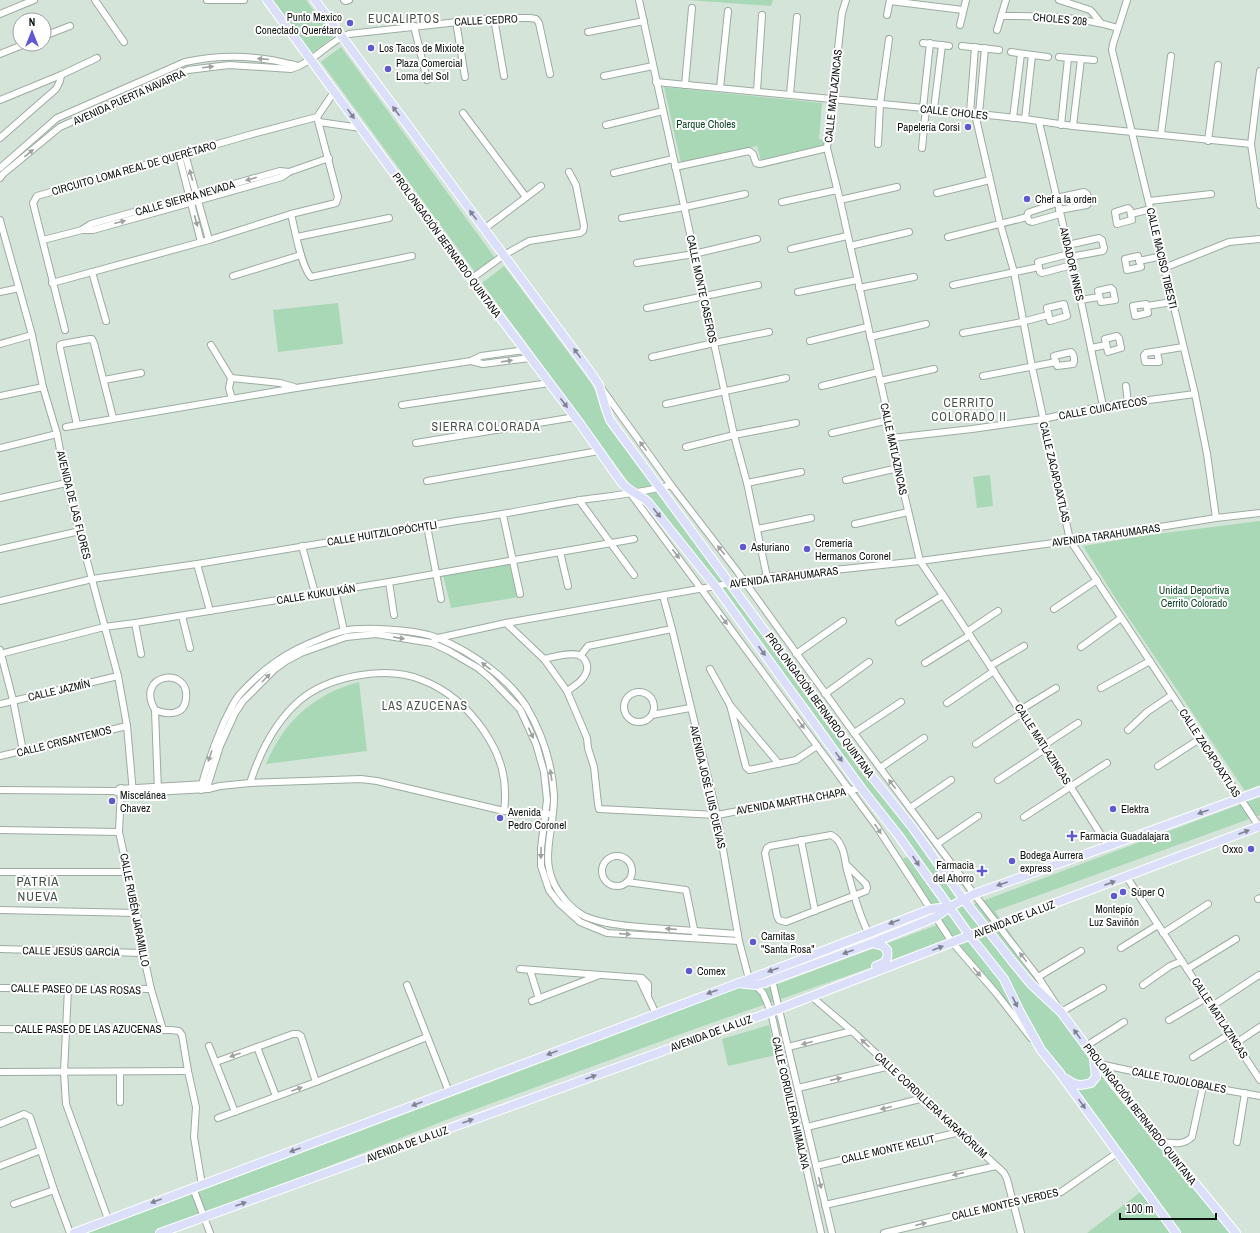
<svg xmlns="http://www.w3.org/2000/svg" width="1260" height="1233" viewBox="0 0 1260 1233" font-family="'Archivo Narrow',sans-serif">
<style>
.green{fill:#a8d8b6}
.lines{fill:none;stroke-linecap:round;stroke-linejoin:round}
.minor-casing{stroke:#9daca1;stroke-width:8}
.major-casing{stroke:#fff;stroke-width:10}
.minor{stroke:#fff;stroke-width:6}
.major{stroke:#dcdff9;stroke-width:8}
.oneway{fill:#9ea19f}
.oneway2{fill:#7f8390}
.poi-dot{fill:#5f59d1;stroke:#fff;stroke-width:1.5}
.labels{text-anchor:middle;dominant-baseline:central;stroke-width:4;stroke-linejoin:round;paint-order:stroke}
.poi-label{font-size:11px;fill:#0d130f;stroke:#fff;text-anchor:start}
.street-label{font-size:11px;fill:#0d130f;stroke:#fff}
.park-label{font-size:11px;fill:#0d4324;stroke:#fff}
.neighbourhood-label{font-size:12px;letter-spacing:1px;fill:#455349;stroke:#fff}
.quarter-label{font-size:13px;letter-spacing:1px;fill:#455349;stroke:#fff}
</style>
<rect width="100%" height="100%" fill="#d4e4d8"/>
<g class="green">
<path d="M272,0H306L333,37L311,54Z"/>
<path d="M687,0H773L771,6Z"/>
<path d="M341,47L495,258L475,272L321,62Z"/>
<path d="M664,87L822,103L819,139L823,140L825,146L761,161L757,146L681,163Z"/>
<path d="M504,266L591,383C600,397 602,415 610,429L969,906L1260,797V815L995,911L1139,1120L1229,1233H1087L1147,1187L1097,1117L947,941L700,1027L446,1120L205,1215L155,1233H85L737,987L761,990L937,925L903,858L910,857L893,826L810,708L632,487L482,283Z"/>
<path d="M338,303L343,344L278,352L273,310Z"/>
<path d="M990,475L993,506L977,508L973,477Z"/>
<path d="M1260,521V785L1245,791L1116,599L1083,546L1149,535Z"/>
<path d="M511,563L519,597L451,608L443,575Z"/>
<path d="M359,682L367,751L266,764C284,721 314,694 359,682Z"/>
<path d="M769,1025L776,1055L728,1066L722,1039Z"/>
</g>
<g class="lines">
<defs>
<g id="minor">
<path d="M95,0L124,42"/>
<path d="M207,0H244"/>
<path d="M344,0L345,1L349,0"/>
<path d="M639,0L734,435L747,483L767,577"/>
<path d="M846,0L842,13L827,148L840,200L889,420L898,468L920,561L943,595L1070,786L1108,846"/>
<path d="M1059,0L1090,10L1093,13L1100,22"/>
<path d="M1127,0L1113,44L1112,50L1195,394L1207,454L1216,518"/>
<path d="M890,1L963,10"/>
<path d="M0,14L34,0"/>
<path d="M887,15L890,0"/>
<path d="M1001,16C1040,16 1080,16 1118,28"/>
<path d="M494,18L504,76"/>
<path d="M456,21L465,77"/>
<path d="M960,25L966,0"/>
<path d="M414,26L427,80"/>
<path d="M997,30L1006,0"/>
<path d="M588,32L644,21"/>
<path d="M44,36L70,26"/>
<path d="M923,43L949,46"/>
<path d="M962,46L999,50"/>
<path d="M1011,52L1048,57"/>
<path d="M0,54L25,44"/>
<path d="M1059,57L1094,60"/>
<path d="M1260,71L1251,144L1260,205"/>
<path d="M604,76L653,66"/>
<path d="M656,82L934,109L1025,119L1073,126L1251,144"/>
<path d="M685,85L692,8"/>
<path d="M720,88L728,11"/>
<path d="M757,91L762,15"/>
<path d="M790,94L797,17"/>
<path d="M0,100L61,75L97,58"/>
<path d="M923,108L930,43"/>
<path d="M934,109L942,45"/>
<path d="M463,113L526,197"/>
<path d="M970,113L975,47"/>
<path d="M975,114L1000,223L1014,272L1032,367L1070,540L1260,828"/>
<path d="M979,114L985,48"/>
<path d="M1013,118L1021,54"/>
<path d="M1025,119L1032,55"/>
<path d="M319,122L361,128"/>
<path d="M1039,122L1082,306L1103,406"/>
<path d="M606,125L663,111"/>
<path d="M1061,125L1068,58"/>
<path d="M1073,126L1081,59"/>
<path d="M1161,134L1171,56"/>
<path d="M0,138L56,89L60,81L61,75"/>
<path d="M1208,141L1218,65"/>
<path d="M878,144L880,104L889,39"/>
<path d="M922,148L926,108"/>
<path d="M185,154L209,240"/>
<path d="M179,156L201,242"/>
<path d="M675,167L749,151L753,154L756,163L760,164L827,148"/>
<path d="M0,168L57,118L185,62C213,56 242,55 271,60C279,61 287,64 295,65"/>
<path d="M614,173L673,159"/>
<path d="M0,178L3,174L60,127L188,70L229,65L291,69C315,62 327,42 349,34L494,18H530L536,19L539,23L550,74"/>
<path d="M937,193L990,180"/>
<path d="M1056,198L1084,192L1087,194L1089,201L1087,205L1059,210"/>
<path d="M840,200L897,187"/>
<path d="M1149,201L1211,194"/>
<path d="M782,202L837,190"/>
<path d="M1057,203L1030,212L1028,213L1027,217L1029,221L1032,222L1060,214"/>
<path d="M1128,208L1130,210L1132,220L1117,224L1115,212Z"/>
<path d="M291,214C295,230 301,266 311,277L412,256"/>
<path d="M1131,214L1151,209"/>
<path d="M622,218L685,207L745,194"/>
<path d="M0,220L32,335L43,387L57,434L66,483L118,676L127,726L133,793"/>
<path d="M83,229L91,224L280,171L289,172"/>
<path d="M484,229L541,186"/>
<path d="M297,237L389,218"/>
<path d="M948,237L1027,217"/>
<path d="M43,240L82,230H93L282,177L289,172L329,158"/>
<path d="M1068,245L1099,238L1102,240L1104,248L1103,251L1070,257"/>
<path d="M850,246L909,232"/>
<path d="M791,249L847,236"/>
<path d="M1069,254L1038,262L1040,272L1042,273L1072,265"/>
<path d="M1138,256L1141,267L1127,270L1125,259Z"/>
<path d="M1139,261L1162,256"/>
<path d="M637,263L694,254L757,239"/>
<path d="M1164,268L1229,242L1260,239"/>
<path d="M92,272L106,321"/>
<path d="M233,276L301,255"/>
<path d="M471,279L504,255L529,241L580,233L583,231L584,226L576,185L569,172"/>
<path d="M52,283L209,240L291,214L336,203L338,197L317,117"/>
<path d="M953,285L1039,267"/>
<path d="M859,288L914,277"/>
<path d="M1111,288L1113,290L1115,300L1101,302L1098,291Z"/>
<path d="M0,292L19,288"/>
<path d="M798,292L857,280"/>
<path d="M1080,300L1099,297"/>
<path d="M1064,304L1067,316L1050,321L1047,308Z"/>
<path d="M1146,304L1148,313L1135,316L1133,306Z"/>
<path d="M1147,306L1172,302"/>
<path d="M647,308L758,285"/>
<path d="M65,330L33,203L37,196L249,135L317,117L334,92"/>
<path d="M963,333L1022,322L1048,315"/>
<path d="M1117,336L1119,338L1121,348L1108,352L1105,339Z"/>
<path d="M870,337L926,324"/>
<path d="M810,341L867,327"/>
<path d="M0,344L32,335"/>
<path d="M211,345L231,378L229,388L232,399"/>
<path d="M1091,348L1106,345"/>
<path d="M1071,352C1074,354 1075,361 1073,364L1057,366L1054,356Z"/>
<path d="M1157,352L1159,362H1145L1144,355L1146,353L1183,347"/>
<path d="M652,357L714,343L769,332"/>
<path d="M471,361L483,364L530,358"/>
<path d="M983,376L1056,362"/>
<path d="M231,378L280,383L294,387"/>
<path d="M104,380L141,373"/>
<path d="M880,381L934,369"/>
<path d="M822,386L878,372"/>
<path d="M1126,386L1128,403"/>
<path d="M602,389L671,485L737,571L854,733L974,894L1038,977L1061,1012L1103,988"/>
<path d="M0,396L43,387"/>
<path d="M666,404L786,378"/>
<path d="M402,405L549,383"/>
<path d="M77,425L60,348V345L62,344L90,339H92L94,343L113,418"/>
<path d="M66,427L296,388L471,361L481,356L525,350"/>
<path d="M832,433L889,420"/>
<path d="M892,438L972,429L1043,419L1103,406L1195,394"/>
<path d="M416,443L575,417"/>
<path d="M686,447L734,435L796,423"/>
<path d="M0,448L57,434"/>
<path d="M846,480L898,468"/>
<path d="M427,481L599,451"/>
<path d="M747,483L801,472"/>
<path d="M628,490L877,827L952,942L996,993L1031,1038"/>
<path d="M0,498L66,483"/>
<path d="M579,500L634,575"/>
<path d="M503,515L520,594"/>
<path d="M855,524L908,512"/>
<path d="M427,526L441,599"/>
<path d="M757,529L811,518"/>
<path d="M302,546L315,593"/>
<path d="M0,549L80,531"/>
<path d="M560,552L568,586"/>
<path d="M197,564L210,611"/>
<path d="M389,582L394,615"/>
<path d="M335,590L344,631"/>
<path d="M663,596L672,629L717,815L739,941L749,979L763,993L771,1012L821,1233"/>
<path d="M0,601L92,579L197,564L463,520C503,515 542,506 581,500C611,496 641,493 671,485"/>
<path d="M1054,609L1097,580"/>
<path d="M182,616L190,648"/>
<path d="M899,622L943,595"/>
<path d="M135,623L141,654"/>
<path d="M506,623L544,659L567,691L587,738L588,748L594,767L598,804L599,809L717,815L861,788"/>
<path d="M968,631L998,611"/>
<path d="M432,643L438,638L506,623L767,577L920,561L1091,538L1216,518L1260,513"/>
<path d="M1081,647L1121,618"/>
<path d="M0,650L13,700L23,751"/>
<path d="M0,654L104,627L135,623L389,582L634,539"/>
<path d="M796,654L843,621"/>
<path d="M580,656L588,646L672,629"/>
<path d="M544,659C554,657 569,652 579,655C583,657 586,661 587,665C589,677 576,685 567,691"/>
<path d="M925,663L970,635"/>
<path d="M990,666L1024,646"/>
<path d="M710,669L730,705L779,764"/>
<path d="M1101,688L1150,661"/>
<circle cx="639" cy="707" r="15"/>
<path d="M825,694L869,662"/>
<path d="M947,703L994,671"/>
<path d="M0,704L118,676"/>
<path d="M730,705L746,767L749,770L796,760L817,746"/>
<path d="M155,710C167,715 185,716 186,698C190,666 134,673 155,710L158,792"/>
<path d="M1020,710L1056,688"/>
<path d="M652,715L690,708"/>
<path d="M1128,730L1147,712L1172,695"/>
<path d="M854,733L901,702"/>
<path d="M976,744L1022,713"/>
<path d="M1043,746L1078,723"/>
<path d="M0,756L127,726"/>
<path d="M1158,766L1201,738"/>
<path d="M880,768L924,738"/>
<path d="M998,780L1045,749"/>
<path d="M250,783C260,752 274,723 299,701C328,676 386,665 422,680C448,690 469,709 484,731C501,756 508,780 504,811"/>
<path d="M121,788L119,832L137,913L143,953L151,989L163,1030"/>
<path d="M119,789L206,784"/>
<path d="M208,789V784L220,746L235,713L243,701L275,669L286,661L301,653L346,637L376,634L432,643L449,651L478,668L490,678L520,709L536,744L544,772L547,800L541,848V866L549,890L559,903L580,922L607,933L739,941"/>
<path d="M0,790L114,791L121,793H133L208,789L220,786L250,783L361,779L377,781L504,811L521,813L549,814"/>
<path d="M201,790L202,784C208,762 215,743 224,722C229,713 233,702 240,694C265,667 286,652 320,639C327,636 335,633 343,631C364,626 421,630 440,639C471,652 507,677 526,706C542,733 552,764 554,795C555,834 534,865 565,900C570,906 577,912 584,916C605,925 629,926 652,928C681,930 709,932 738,934"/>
<path d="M910,808L951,780"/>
<path d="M1024,817L1107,763"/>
<path d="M0,830L119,832"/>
<path d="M801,840L815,911"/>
<path d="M937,844L978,816"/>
<circle cx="617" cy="871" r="15"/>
<path d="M846,864L866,884L867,888L866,891L786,922L779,920L777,916L765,853L767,848L770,846L831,835C835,837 839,841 841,846C845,853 845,862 847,870C853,891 858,913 868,932"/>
<path d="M0,872H128"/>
<path d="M1126,876L1260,1080"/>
<path d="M627,882L686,890L695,934"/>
<path d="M1258,899L1260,898"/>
<path d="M0,910L137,913"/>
<path d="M1163,933L1208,904"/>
<path d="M1121,948L1158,925"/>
<path d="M0,949L143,953"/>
<path d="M520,969L642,978L648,984V995"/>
<path d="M1187,969L1236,939"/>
<path d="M530,970L539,999"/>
<path d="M1038,977L1081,951"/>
<path d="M639,978L656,1014"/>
<path d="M772,980L832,1233"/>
<path d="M407,985L449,1092"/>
<path d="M1143,985L1170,966L1182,961"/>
<path d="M0,988L151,989"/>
<path d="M68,989L64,1072L66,1104L108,1219"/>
<path d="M811,996L852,1031L1004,1173L1007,1179L1021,1233"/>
<path d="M532,1001L597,976"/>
<path d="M1212,1006L1259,975"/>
<path d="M1169,1020L1206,998"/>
<path d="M0,1029L66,1030H171L179,1031L182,1035L188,1071L196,1107L194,1137L202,1185"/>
<path d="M1236,1043L1260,1027"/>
<path d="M209,1046L235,1112"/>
<path d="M1086,1046L1124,1022"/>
<path d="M257,1047L276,1096"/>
<path d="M788,1047L852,1031"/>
<path d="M1193,1057L1230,1034"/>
<path d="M216,1062L293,1034H298L301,1036L316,1082"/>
<path d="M1099,1064L1203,1086L1260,1096"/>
<path d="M0,1072L188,1071"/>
<path d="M798,1088L890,1066"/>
<path d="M120,1102V1072"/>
<path d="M218,1118L316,1082L427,1037"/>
<path d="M0,1124L24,1114L30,1117L54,1190L70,1233"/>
<path d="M807,1127L924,1098"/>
<path d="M1161,1142C1173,1143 1183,1146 1192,1137L1203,1086"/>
<path d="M1237,1142L1245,1093"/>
<path d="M0,1166L41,1150"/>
<path d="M816,1166L960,1132"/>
<path d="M193,1188L210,1233"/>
<path d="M14,1204L54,1190"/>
<path d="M825,1205L996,1166"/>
<path d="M884,1233L1013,1202L1061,1192L1117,1153"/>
</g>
<g id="major">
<path d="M267,0L467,273L581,425L621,482C629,492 639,494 648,502L715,586L861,788L898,835L970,936L1004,979L1020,1012L1041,1050L1059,1072L1176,1233"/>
<path d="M315,0L591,373L599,385L606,409L610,420L869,773L913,828L964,900L1012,961L1031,984L1061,1012L1114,1084L1236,1233"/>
<path d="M872,943L883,946L887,950C889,960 885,963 876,966"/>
<path d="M738,983L756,985L764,983L872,943L936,917L950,907L974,894L1153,830L1260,791"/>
<path d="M1066,1079C1075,1086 1081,1086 1091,1083L1096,1077L1094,1060"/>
<path d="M74,1233L792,963L931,909L950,907"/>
<path d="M160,1233L771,1012L997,925L1260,826"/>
</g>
</defs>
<use href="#minor" class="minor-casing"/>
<use href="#major" class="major-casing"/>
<use href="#minor" class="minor"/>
<use href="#major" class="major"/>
</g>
<defs><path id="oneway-solid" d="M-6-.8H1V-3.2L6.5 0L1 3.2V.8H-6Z"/></defs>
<g class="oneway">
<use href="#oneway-solid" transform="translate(263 59) rotate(-175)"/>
<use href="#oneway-solid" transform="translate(208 67) rotate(-7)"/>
<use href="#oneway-solid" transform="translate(29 153) rotate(-39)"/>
<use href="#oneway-solid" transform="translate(191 175) rotate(-106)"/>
<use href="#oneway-solid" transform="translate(251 179) rotate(164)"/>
<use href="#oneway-solid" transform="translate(196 221) rotate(75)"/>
<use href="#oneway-solid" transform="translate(120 222) rotate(-15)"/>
<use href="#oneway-solid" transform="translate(507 361) rotate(-8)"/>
<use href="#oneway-solid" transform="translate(643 446) rotate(-126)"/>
<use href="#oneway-solid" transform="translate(721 550) rotate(-128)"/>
<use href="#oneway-solid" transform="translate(676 554) rotate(53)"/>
<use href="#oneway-solid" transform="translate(724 620) rotate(54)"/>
<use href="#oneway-solid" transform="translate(399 638) rotate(9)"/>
<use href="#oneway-solid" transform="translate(486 666) rotate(-143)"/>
<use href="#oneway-solid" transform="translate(266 678) rotate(-45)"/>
<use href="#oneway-solid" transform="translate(801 724) rotate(54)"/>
<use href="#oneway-solid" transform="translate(531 733) rotate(65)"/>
<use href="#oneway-solid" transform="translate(210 756) rotate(109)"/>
<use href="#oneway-solid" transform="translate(551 775) rotate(-99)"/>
<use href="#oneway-solid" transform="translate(892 784) rotate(-127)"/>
<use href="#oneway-solid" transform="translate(878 829) rotate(56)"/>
<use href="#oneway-solid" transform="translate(541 853) rotate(91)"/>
<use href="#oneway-solid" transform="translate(671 929) rotate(-175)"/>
<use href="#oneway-solid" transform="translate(625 934) rotate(4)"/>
<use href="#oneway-solid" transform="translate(1023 957) rotate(-128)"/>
<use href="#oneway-solid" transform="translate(977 972) rotate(49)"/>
<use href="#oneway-solid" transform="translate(807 1043) rotate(165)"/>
<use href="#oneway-solid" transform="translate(865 1043) rotate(-137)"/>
<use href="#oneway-solid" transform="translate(235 1055) rotate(160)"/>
<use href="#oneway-solid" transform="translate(836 1079) rotate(-13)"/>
<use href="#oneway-solid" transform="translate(297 1089) rotate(-19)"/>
<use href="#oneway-solid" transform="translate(886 1108) rotate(166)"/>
<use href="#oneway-solid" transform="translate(958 1174) rotate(167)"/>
<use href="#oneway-solid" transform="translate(820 1183) rotate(77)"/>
<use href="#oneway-solid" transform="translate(921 1224) rotate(-14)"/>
</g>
<g class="oneway2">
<use href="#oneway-solid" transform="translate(396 111) rotate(-127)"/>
<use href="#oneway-solid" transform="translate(351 114) rotate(54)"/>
<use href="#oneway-solid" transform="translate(473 215) rotate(-127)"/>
<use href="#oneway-solid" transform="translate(577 353) rotate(-126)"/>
<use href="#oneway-solid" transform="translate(564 403) rotate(53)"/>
<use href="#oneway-solid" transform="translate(657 513) rotate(51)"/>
<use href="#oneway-solid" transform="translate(762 651) rotate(54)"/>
<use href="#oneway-solid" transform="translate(839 757) rotate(54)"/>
<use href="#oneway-solid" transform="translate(1203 812) rotate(160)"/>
<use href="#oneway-solid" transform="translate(1244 832) rotate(-21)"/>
<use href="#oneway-solid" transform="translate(916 861) rotate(56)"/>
<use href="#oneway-solid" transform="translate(1110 883) rotate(-21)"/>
<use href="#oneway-solid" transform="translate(1002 884) rotate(161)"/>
<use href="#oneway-solid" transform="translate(894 922) rotate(159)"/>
<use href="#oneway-solid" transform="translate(938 948) rotate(-21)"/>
<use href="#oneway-solid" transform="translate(848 952) rotate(160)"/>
<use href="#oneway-solid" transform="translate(773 970) rotate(160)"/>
<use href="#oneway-solid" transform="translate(712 992) rotate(160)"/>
<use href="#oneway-solid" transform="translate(1015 1002) rotate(64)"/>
<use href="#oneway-solid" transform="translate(1077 1034) rotate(-126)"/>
<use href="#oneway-solid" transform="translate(552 1053) rotate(159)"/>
<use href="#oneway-solid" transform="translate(591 1077) rotate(-20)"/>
<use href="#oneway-solid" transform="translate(417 1104) rotate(159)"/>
<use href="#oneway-solid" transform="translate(1082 1104) rotate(54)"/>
<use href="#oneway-solid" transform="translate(468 1121) rotate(-20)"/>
<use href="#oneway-solid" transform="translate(295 1150) rotate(160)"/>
<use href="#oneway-solid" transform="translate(156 1201) rotate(160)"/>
<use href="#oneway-solid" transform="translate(241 1204) rotate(-20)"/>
</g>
<g class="poi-dot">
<circle cx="350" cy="23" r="4"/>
<circle cx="371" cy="48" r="4"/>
<circle cx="388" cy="69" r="4"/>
<circle cx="968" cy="127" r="4"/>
<circle cx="1027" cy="199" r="4"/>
<circle cx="743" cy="547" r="4"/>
<circle cx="807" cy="549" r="4"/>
<circle cx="112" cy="801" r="4"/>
<circle cx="1113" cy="809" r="4"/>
<circle cx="500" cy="818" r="4"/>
<path d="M1070 830h4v4h4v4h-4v4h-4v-4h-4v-4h4z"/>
<circle cx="1251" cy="849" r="4"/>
<circle cx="1012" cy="861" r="4"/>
<path d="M980 865h4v4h4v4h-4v4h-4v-4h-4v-4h4z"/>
<circle cx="1123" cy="892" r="4"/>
<circle cx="1114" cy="896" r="4"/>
<circle cx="753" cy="942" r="4"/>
<circle cx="689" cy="971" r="4"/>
</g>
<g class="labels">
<g class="poi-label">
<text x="342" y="17" text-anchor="end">Punto Mexico<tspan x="342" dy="13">Conectado Querétaro</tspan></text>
<text x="379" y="48">Los Tacos de Mixiote</text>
<text x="396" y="63">Plaza Comercial<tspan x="396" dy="13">Loma del Sol</tspan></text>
<text x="960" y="127" text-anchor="end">Papelería Corsi</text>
<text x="1035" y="199">Chef a la orden</text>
<text x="815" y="543">Cremería<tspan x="815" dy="13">Hermanos Coronel</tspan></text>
<text x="751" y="547">Asturiano</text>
<text x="120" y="795">Miscelánea<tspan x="120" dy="13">Chavez</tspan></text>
<text x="1121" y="809">Elektra</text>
<text x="508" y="812">Avenida<tspan x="508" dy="13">Pedro Coronel</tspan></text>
<text x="1080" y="836">Farmacia Guadalajara</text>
<text x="1243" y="849" text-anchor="end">Oxxo</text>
<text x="1020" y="855">Bodega Aurrera<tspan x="1020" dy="13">express</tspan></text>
<text x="974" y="865" text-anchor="end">Farmacia<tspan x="974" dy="13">del Ahorro</tspan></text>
<text x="1131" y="892">Súper Q</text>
<text x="1114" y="909" text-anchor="middle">Montepío<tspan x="1114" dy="13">Luz Saviñón</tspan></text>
<text x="761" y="936">Carnitas<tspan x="761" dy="13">"Santa Rosa"</tspan></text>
<text x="697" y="971">Comex</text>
</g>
<g class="street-label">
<text transform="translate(1060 19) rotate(5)">CHOLES 208</text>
<text transform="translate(486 20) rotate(-3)">CALLE CEDRO</text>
<text transform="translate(833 96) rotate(-84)">CALLE MATLAZINCAS</text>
<text transform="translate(129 97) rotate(-24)">AVENIDA PUERTA NAVARRA</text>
<text transform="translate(954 112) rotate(6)">CALLE CHOLES</text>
<text transform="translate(134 168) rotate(-16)">CIRCUITO LOMA REAL DE QUERÉTARO</text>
<text transform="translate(185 198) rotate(-16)">CALLE SIERRA NEVADA</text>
<text transform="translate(447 245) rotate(54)">PROLONGACIÓN BERNARDO QUINTANA</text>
<text transform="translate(1162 258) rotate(77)">CALLE MACISO TIBESTI</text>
<text transform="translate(1072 264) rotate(77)">ANDADOR INNES</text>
<text transform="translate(702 289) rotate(78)">CALLE MONTE CASEROS</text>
<text transform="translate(1103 408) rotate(-10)">CALLE CUICATECOS</text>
<text transform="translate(894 449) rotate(78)">CALLE MATLAZINCAS</text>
<text transform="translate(1055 472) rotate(77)">CALLE ZACAPOAXTLAS</text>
<text transform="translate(74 505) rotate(76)">AVENIDA DE LAS FLORES</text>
<text transform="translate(382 533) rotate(-9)">CALLE HUITZILOPÓCHTLI</text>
<text transform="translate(1106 535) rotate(-8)">AVENIDA TARAHUMARAS</text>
<text transform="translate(784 577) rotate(-7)">AVENIDA TARAHUMARAS</text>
<text transform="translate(316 594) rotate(-9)">CALLE KUKULKÁN</text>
<text transform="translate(59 690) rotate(-13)">CALLE JAZMÍN</text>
<text transform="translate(820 705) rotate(54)">PROLONGACIÓN BERNARDO QUINTANA</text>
<text transform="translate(64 741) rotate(-14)">CALLE CRISANTEMOS</text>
<text transform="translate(1043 744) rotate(57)">CALLE MATLAZINCAS</text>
<text transform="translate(1210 753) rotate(57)">CALLE ZACAPOAXTLAS</text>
<text transform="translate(708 787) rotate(77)">AVENIDA JOSÉ LUIS CUEVAS</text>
<text transform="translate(791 801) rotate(-10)">AVENIDA MARTHA CHAPA</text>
<text transform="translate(135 910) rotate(79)">CALLE RUBÉN JARAMILLO</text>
<text transform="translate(1014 919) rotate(-21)">AVENIDA DE LA LUZ</text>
<text transform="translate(71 951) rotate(1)">CALLE JESÚS GARCÍA</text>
<text transform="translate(76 989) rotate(1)">CALLE PASEO DE LAS ROSAS</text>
<text transform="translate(1220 1018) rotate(57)">CALLE MATLAZINCAS</text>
<text x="88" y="1029">CALLE PASEO DE LAS AZUCENAS</text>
<text transform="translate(711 1033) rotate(-20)">AVENIDA DE LA LUZ</text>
<text transform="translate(1179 1080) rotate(11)">CALLE TOJOLOBALES</text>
<text transform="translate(791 1103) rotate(77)">CALLE CORDILLERA HIMALAYA</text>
<text transform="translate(931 1105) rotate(43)">CALLE CORDILLERA KARAKÓRUM</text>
<text transform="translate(1140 1114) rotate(52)">PROLONGACIÓN BERNARDO QUINTANA</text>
<text transform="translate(407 1144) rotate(-20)">AVENIDA DE LA LUZ</text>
<text transform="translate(888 1149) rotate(-13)">CALLE MONTE KELUT</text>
<text transform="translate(1005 1204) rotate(-13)">CALLE MONTES VERDES</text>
</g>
<g class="park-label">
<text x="706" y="124">Parque Choles</text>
<text x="1194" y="590">Unidad Deportiva<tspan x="1194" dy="13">Cerrito Colorado</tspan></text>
</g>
<g class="neighbourhood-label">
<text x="404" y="19">EUCALIPTOS</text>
<text x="969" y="403">CERRITO<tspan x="969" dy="14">COLORADO II</tspan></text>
<text x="486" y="427">SIERRA COLORADA</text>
<text x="425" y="706">LAS AZUCENAS</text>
</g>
<g class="quarter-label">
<text x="38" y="881">PATRIA<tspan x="38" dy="15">NUEVA</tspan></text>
</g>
</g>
<g transform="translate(32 32)"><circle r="19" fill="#ffffff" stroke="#9ea19f"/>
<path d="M0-3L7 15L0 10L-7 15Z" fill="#5f59d1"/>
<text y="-6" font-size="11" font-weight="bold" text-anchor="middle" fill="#0d130f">N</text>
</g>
<path d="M1120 1213v6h96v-6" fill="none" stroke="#0d130f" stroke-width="2"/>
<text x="1126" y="1213" font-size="12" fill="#0d130f" stroke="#ffffff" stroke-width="3" paint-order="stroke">100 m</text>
</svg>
